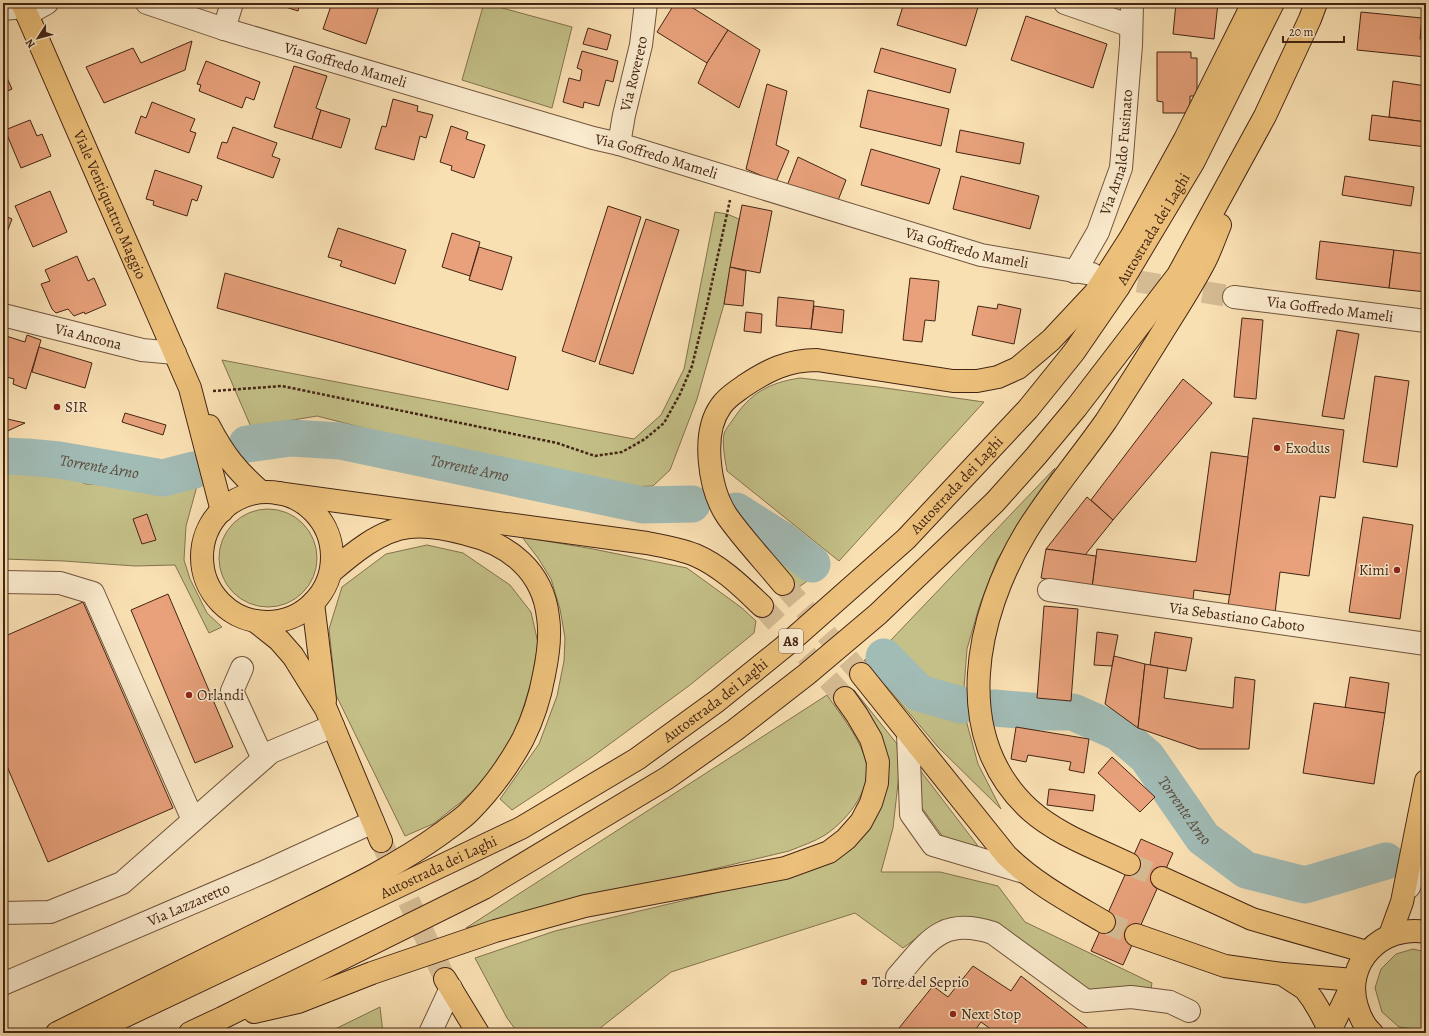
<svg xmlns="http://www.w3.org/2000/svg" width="1429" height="1036" viewBox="0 0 1429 1036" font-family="Alegreya,serif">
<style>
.green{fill:#c4c088;stroke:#84724e}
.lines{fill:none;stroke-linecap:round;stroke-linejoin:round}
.river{stroke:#a1bbb5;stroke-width:37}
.building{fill:#e8a17b;stroke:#442514}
.minor-tunnel{stroke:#d5bb93;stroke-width:22;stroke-dasharray:22 11;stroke-linecap:butt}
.major-tunnel{stroke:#d5bb93;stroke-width:22;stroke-dasharray:22 11;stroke-linecap:butt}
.highway-tunnel{stroke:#d5bb93;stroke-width:22;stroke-dasharray:22 11;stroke-linecap:butt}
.minor-casing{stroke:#71543c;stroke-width:24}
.major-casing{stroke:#442514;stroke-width:24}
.highway-casing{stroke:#442514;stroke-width:24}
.path{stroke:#442514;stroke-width:2.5;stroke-dasharray:3 2;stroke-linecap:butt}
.minor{stroke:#fbebce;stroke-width:22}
.major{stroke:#ecc07a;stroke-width:22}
.highway{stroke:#ecc07a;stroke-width:22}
.poi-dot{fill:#8f2418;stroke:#fbebce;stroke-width:1.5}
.labels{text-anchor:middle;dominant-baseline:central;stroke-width:3;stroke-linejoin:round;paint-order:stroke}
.shield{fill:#fbebce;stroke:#7b604c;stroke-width:1}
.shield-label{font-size:14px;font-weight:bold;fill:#442514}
.street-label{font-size:15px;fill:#442514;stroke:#fbebce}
.poi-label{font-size:15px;fill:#442514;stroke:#fbebce;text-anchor:start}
.water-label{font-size:16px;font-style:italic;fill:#5b4a3c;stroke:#fbebce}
</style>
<rect width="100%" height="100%" fill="#f9e0b3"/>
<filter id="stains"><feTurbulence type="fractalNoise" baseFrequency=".005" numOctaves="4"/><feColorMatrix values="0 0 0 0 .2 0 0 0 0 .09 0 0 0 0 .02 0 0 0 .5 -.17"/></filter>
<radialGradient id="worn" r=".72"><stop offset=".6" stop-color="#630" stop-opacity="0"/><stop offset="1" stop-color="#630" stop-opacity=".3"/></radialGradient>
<g class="green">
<path d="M484,3L572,27L552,108L462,80Z"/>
<path d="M715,212L727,214L739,219L724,304L697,399L670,470L653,486L625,487L547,475L317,416L251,427L222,360L634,439L661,415L684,369Z"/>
<path d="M800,378L878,387L984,402L839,561L727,471C725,459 722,446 724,434C725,430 729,425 732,421C750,393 768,383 800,378Z"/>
<path d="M3,465L57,471L86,484L197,486L186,526L184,560L190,579L207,613L222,627L209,633L175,565L135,566L64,561L3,559Z"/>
<path d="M1055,468L997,560L980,604L967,649L964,688C959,688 953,690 948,689C929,685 903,655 890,641Z"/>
<circle cx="268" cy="558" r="49"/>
<path d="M742,521L796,560L810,579L799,587Z"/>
<path d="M522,537L593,549L687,568L742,608L756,621L754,633L690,685L592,757L512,810L500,799L539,744L557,696L564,661L565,638L560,609L551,579L538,558Z"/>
<path d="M427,545L463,553L510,585L531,612L538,643L532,679L520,719L506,754L486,779L461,802L433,824L405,836L336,695L329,629L342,587L386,554Z"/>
<path d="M869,659L920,708L966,720L978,764L1001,809L938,747L864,660Z"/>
<path d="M854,690L897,744L899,774L893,828L881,872H940L998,886L1025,922L1152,983L1150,994L1088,996L981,920H941L903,948L855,913L671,972L594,1033H518L507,1018L475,958L555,931L808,871L853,847L879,812L889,767L883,741Z"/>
<path d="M827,695C840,714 856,733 864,755C876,785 849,819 825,835C814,842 801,846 789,851L466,928Z"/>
<path d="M913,761L978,846L946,841L920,805Z"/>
<path d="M1413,949L1426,952V1029L1424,1030L1399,1027L1382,1012L1375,988L1381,969L1396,954Z"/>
<path d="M380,1007L383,1033H327Z"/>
</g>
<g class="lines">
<g class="river">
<path id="s1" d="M247,444L291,438L340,441L643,505L692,504"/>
<path id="s2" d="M3,456L27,457L59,460L163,478L194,470"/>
<path d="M736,511L782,540L812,564"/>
<path d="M884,657L919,693L961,705"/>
<path id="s3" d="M994,708L1042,712H1073L1118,732L1147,757L1203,838L1246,870L1305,885L1386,861"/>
</g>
</g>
<g class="building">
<path d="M273,3H300L298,11Z"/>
<path d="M332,3H380L366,44L323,29Z"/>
<path d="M675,3H685L728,30L707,63L657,32Z"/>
<path d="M904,3L979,4L966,46L897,25Z"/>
<path d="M1176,3H1218L1214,39L1173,34Z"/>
<path d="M1361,12L1422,18L1420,39L1426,40V57L1357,50Z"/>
<path d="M1026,16L1107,44L1093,88L1011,60Z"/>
<path d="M588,28L611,35L607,50L583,44Z"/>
<path d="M728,30L760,50L739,108L698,83L707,63Z"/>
<path d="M192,41L185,70L104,103L86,67L133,48L141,63Z"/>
<path d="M881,48L956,69L950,93L874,72Z"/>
<path d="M582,51L618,61L613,82L606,80L599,106L584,102L583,108L563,102L569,78L580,81L582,70L577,68Z"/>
<path d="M1157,52H1191V58H1197V96H1190V113H1163V102L1157,101Z"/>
<path d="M206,61L260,82L254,100L246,97L242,108L199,91L201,85L197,84Z"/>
<path d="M294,66L327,76L316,108L321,110L312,139L274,127Z"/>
<path d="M4,71L12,89L3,93V72Z"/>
<path d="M1393,81L1426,86V122L1389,117Z"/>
<path d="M767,84L787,91L776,145L789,151L776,182L746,169Z"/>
<path d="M868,90L949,109L941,146L860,127Z"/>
<path d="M393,99L418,106L417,111L433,115L426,138L420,136L414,160L375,149L382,126L386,127Z"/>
<path d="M152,102L195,119L190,131L196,133L189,153L135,133L141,116L146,118Z"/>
<path d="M321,110L350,119L341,148L312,139Z"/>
<path d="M1372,115L1426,122V147L1369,140Z"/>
<path d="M30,120L37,136L42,134L51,156L21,168L5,130Z"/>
<path d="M451,126L468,132L466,139L485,145L474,178L451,170L452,166L440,162Z"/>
<path d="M233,127L277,143L272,156L280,159L273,178L217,158L222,142L227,143Z"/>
<path d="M960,130L1024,143L1020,164L956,152Z"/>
<path d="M871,149L940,169L929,204L861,185Z"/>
<path d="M798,157L846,180L837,203L787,186Z"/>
<path d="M155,170L202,186L197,201L192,199L187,216L153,205L154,201L146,199Z"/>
<path d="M961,176L1039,196L1030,229L953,209Z"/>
<path d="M1345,176L1414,187L1411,206L1342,195Z"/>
<path d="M50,191L67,232L33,247L15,206Z"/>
<path d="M742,205L772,211L760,273L730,267Z"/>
<path d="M608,206L641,217L595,362L562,351Z"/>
<path d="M3,215L12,219L4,240L3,239Z"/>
<path d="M646,219L679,230L633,374L599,364Z"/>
<path d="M338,228L406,250L395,284L340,266L342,261L328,257Z"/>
<path d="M452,233L480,242L470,276L442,267Z"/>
<path d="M1320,241L1394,250L1389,288L1316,279Z"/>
<path d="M479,247L512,257L502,290L469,280Z"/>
<path d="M1394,250L1426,254V292L1389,288Z"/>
<path d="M77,256L88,281L94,278L106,305L85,314L84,312L74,316L68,309L56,313L52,309L41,284L50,281L45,270Z"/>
<path d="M730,267L746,271L743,306L724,304Z"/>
<path d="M225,273L516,357L508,390L217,308Z"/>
<path d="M910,278L939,281L935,321L925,320L922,342L903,340Z"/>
<path d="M778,297L814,301L811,329L776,326Z"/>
<path d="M998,304L1021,309L1014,344L972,335L978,306L997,309Z"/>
<path d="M814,306L844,310L842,333L811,329Z"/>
<path d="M746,312L762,314L761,333L744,331Z"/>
<path d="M1242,318L1263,320L1256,399L1234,397Z"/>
<path d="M1337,330L1359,334L1344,419L1322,416Z"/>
<path d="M27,335L41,340L26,389L13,384L14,379L3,376V346L6,336L25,342Z"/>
<path d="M39,347L92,363L85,388L32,372Z"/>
<path d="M1375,376L1409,381L1397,467L1363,462Z"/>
<path d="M1183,379L1212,403L1113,520L1091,500Z"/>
<path d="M125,413L166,425L163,435L122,422Z"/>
<path d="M3,418L25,423L3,433Z"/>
<path d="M1253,418L1344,430L1335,498L1320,496L1309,576L1280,572L1275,613L1228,606Z"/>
<path d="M1211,452L1248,457L1230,595L1194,590L1193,600L1092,587L1097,549L1196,562Z"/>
<path d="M1087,497L1113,520L1085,555L1046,549Z"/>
<path d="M147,514L156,540L142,544L133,519Z"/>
<path d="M1363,517L1413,525L1400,619L1349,612Z"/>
<path d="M1046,549L1096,556L1092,587L1041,578Z"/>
<path d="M168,594L233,747L195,763L131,610Z"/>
<path d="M83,602L173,808L48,862L3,757V637Z"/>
<path d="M1044,606L1078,609L1071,701L1037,698Z"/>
<path d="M1097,632L1118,635L1112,666L1094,665Z"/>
<path d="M1155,632L1192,638L1186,671L1150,665Z"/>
<path d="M1114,656L1145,664L1138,728L1105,704Z"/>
<path d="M1145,664L1168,668L1164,698L1233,708L1235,677L1255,680L1249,749H1199L1138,728Z"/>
<path d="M1350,677L1389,683L1385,713L1345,708Z"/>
<path d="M1314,703L1385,713L1374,784L1303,773Z"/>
<path d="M1016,727L1089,739L1084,773L1069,770L1071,762L1028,755L1026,762L1011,759Z"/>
<path d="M1112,757L1155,797L1140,812L1098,773Z"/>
<path d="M1049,789L1095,795L1093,811L1047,805Z"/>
<path d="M1141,839L1173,853L1123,965L1091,951Z"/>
<path d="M973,966L1011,991L1021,976L1094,1033H996L981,1022L973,1033H895L933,986L948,997Z"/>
</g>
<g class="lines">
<path class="minor-tunnel" d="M1105,276L1234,297"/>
<path class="major-tunnel" d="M381,841L445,979"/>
<g class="highway-tunnel">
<path d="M783,584L861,674"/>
<path d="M762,606L845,698"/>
<path d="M1129,864L1162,878"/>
<path d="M1104,922L1136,935"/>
</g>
<defs>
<g id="minor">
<path id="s4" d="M147,3L224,29L593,138L619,144L981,255L1092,274"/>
<path d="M1065,3L1131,26"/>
<path d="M3,9L24,7"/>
<path d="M27,14L47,3"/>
<path d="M224,29L232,3"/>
<path id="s5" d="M619,144L624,115L641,45L646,3"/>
<path id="s6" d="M1075,272L1098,232L1121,168L1131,45L1132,3"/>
<path id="s7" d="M1234,297L1426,321"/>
<path id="s8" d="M3,315L142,350L175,353"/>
<path d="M3,582L60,583L93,593L193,820"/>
<path id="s9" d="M1049,590L1426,644"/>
<path d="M242,668L232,691L263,759"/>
<path d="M908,733L911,814L933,845L1024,872"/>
<path d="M1409,887L1419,864L1426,853"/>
<path d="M3,913L50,912L122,883L271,752L333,726"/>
<path d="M897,977C928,942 941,916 993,933L1086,1001L1131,997L1170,1002L1189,1011"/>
<path id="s10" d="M3,984L264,872L373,822"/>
<path d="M430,1033L451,988"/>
</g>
<g id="major">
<path id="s11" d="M22,3L190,388L222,511"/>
<path d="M209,426C224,455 237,471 261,492"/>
<circle cx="267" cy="557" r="65"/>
<path d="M313,603L325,700"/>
<path d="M255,621L279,640L293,656L326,709L381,841"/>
<path d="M1390,935L1402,902L1426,781"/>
<path d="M445,979L478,1033"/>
<path d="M1329,1033L1354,981"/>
<path d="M1372,1033C1364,1026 1360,1017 1357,1007C1343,963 1382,924 1426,932"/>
</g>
<g id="highway">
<path d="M277,493L647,543C663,546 680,549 695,555C721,566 742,587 762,606"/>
<path d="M783,584C765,562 744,540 727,516C709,489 701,433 721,406C727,397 736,392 744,386C768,370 788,360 817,360L953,381H977L998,377L1018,368L1051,340L1095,293L1131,237L1185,139L1253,3"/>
<path d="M861,674L1006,855C1034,883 1070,902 1104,922"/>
<path d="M1129,864C1096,848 1058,835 1030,810C949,736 976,615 1026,532C1050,493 1080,458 1106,421C1126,390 1146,359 1165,328C1179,306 1193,284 1205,261C1211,249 1215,237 1220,225"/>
<path d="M1162,878L1252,919L1367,952"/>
<path d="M1136,935L1225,966L1282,974L1305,989L1313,1000L1319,1010L1326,1023L1327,1033"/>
<path d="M1283,974L1354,980"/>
<path d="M254,1012L298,1002L372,973L495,931L585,906L785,868L829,852L846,839L861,822L871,803L877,783L878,762L871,739L857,715L845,698"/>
<path d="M57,1033C138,993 219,953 299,913C348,889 398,865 442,833C451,826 461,820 469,812C490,791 509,765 523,739C533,719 540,697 544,675C548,656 551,636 548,617C543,571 509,544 466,534C448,529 427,525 409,527C380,530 352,554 331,572"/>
<path id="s12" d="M89,1033L521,828L637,759L717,701L785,646L906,539L1028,409L1074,352L1118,288L1194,161L1273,3"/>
<path d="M190,1033L222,1018L484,888L667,778L735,730L807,674L878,614L995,502L1036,456L1076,408L1178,275L1265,116L1310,19L1316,3"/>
</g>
</defs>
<use href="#minor" class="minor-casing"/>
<use href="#major" class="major-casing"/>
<use href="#highway" class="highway-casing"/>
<path class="path" d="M213,391L282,386L557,443L595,456L622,452L645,439L664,423L680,394L692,366L707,305L730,200"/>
<use href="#minor" class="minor"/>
<use href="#major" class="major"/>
<use href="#highway" class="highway"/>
</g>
<g class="poi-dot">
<circle cx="57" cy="407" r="4"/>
<circle cx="1277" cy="448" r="4"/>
<circle cx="1397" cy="570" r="4"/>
<circle cx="189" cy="695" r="4"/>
<circle cx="864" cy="982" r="4"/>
<circle cx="953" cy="1014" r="4"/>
</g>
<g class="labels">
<rect class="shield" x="779" y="629" width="24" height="24" rx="3"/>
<g class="shield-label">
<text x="791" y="641">A8</text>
</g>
<g class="street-label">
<text stroke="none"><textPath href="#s4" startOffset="208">Via Goffredo Mameli</textPath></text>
<text stroke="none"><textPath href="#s5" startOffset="72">Via Rovereto</textPath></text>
<text stroke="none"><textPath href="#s6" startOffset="129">Via Arnaldo Fusinato</textPath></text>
<text stroke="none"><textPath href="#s4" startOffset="532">Via Goffredo Mameli</textPath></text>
<text stroke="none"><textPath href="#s11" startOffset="220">Viale Ventiquattro Maggio</textPath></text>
<text stroke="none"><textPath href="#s12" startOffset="1359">Autostrada dei Laghi</textPath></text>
<text stroke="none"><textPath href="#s4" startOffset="856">Via Goffredo Mameli</textPath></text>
<text stroke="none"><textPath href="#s7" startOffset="97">Via Goffredo Mameli</textPath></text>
<text stroke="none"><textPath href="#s8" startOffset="88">Via Ancona</textPath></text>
<text stroke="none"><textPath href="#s12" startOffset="1035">Autostrada dei Laghi</textPath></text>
<text stroke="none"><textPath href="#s9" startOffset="190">Via Sebastiano Caboto</textPath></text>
<text stroke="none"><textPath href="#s12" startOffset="711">Autostrada dei Laghi</textPath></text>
<text stroke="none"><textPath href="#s12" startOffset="387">Autostrada dei Laghi</textPath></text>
<text stroke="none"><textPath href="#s10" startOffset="202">Via Lazzaretto</textPath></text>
</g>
<g class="poi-label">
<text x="65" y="407">SIR</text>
<text x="1285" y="448">Exodus</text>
<text x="1389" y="570" text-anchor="end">Kimi</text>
<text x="197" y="695">Orlandi</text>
<text x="872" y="982">Torre del Seprio</text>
<text x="961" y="1014">Next Stop</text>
</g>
<g class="water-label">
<text stroke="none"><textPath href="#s2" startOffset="97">Torrente Arno</textPath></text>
<text stroke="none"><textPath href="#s1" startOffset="226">Torrente Arno</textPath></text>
<text stroke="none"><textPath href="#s3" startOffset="232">Torrente Arno</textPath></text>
</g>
</g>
<rect width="1429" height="1036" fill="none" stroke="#f9e0b3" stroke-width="16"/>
<rect x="4" y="4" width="1421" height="1028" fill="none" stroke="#442514" stroke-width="2"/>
<rect x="8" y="8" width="1413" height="1020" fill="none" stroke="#442514"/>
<g transform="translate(38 38) rotate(234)" stroke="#fbebce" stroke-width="3" paint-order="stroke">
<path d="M0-3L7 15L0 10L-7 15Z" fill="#442514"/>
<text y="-6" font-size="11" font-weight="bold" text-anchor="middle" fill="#442514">N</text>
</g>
<path d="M1283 36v6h61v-6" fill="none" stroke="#442514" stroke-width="2"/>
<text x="1289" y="36" font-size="12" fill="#442514" stroke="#fbebce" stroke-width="3" paint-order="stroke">20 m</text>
<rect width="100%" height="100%" filter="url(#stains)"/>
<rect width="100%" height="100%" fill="url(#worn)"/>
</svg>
